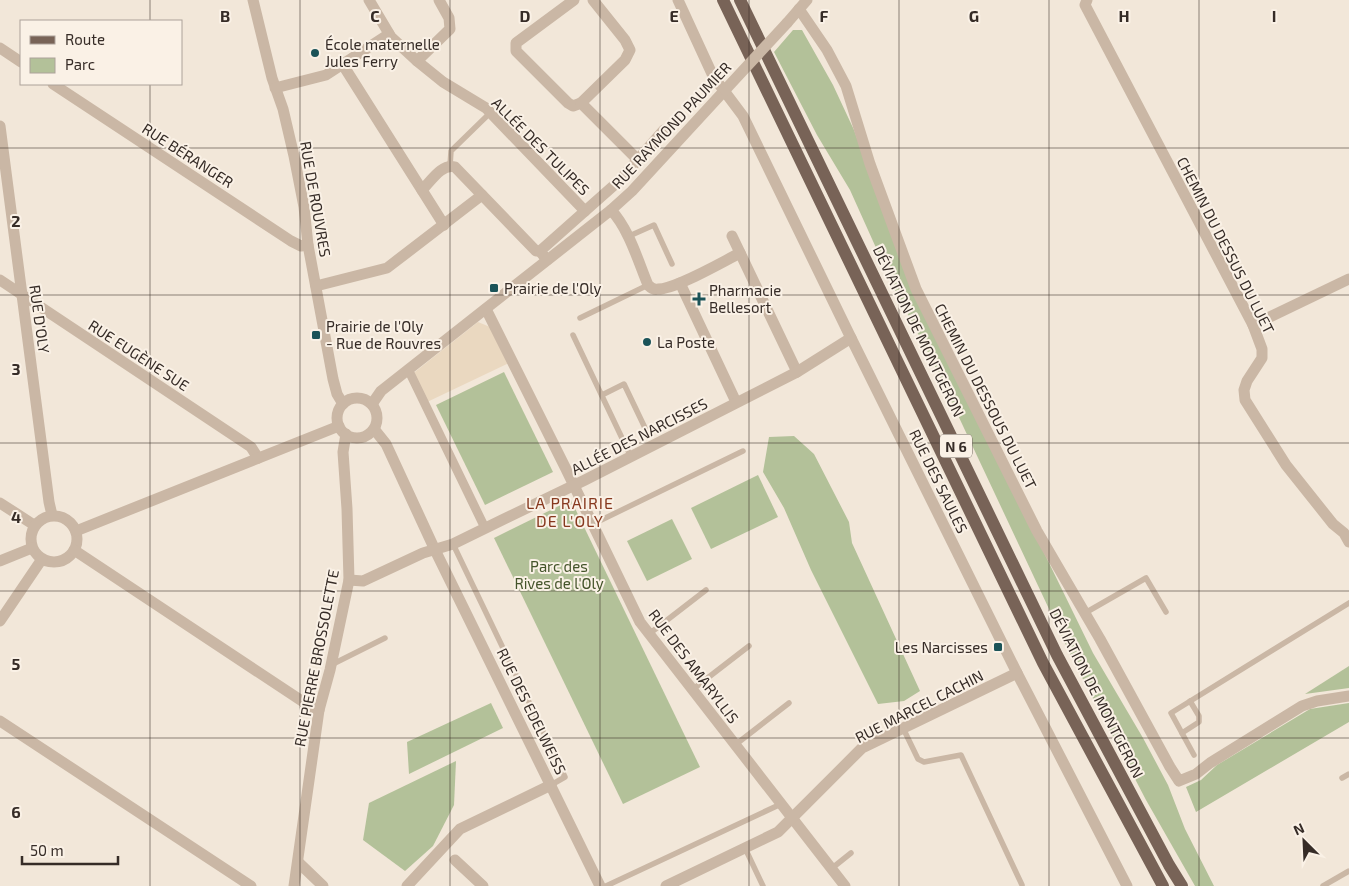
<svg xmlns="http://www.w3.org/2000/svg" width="1349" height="886" viewBox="0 0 1349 886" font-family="'Exo 2',sans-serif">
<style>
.green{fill:#b3c199}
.plaza{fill:#ead8c0}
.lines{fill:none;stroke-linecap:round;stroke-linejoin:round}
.service{stroke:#cab7a5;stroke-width:5.5}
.pedestrian{stroke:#cab7a5;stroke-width:9}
.minor{stroke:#cab7a5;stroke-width:11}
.primary{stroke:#786357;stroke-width:12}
.minor-bridge{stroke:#cab7a5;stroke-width:11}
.grid{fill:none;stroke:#362c27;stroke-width:1;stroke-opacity:0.55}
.poi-dot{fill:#1b5358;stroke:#faf1e6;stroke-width:2}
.labels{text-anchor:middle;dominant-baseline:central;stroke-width:4;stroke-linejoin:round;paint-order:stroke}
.shield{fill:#faf1e6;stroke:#716760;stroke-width:1}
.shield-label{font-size:14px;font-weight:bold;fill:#362c27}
.poi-label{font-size:15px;fill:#362c27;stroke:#faf1e6;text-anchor:start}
.street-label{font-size:15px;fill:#362c27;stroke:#faf1e6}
.park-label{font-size:15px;fill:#44542a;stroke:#faf1e6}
.neighbourhood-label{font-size:16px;letter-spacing:1px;fill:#86381e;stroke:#faf1e6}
.grid-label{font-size:16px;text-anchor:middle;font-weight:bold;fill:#362c27;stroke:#faf1e6;stroke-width:4;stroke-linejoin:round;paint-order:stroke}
</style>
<rect width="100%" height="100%" fill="#f2e7d9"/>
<g class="green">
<path d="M793,30H802L833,85L854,130L904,266L1093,653L1143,738L1168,785L1185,829L1214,886H1195L1146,800L1073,660L932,360L895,290L850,190L817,135L774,52Z"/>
<path d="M504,372L553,472L485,505L436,405Z"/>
<path d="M794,436L814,454L849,522L852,543L920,691L904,701L878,704L811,570L784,508L763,472L769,437Z"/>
<path d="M758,475L778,517L711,549L691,508Z"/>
<path d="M571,500L700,767L623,804L494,538Z"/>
<path d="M672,519L692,559L647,581L627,541Z"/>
<path d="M1349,666V688L1305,694Z"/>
<path d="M491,703L503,728L409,774L407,742Z"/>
<path d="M1349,703V722L1196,812L1186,787L1201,780L1217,765L1310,709Z"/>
<path d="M456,761L454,805L433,846L405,871L363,840L369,803Z"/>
</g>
<path class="plaza" d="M478,322L490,327L509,363L425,403L411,375Z"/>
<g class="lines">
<g class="service">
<path d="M450,166L451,151L490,113"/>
<path d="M627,237L654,225L672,264"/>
<path d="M580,318L648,285"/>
<path d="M573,335L631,457"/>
<path d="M602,395L624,384L646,430"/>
<path d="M593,524L743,451"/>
<path d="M453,544L565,777L551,785"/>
<path d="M1085,613L1146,578L1166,612"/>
<path d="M649,634L706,590"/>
<path d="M331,665L385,638"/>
<path d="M692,690L749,646"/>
<path d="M903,728L918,759L924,762L961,755L1022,885"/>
<path d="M1182,733L1199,722V716L1190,701"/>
<path d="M735,745L789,703"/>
<path d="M1194,755L1171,713L1349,603"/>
<path d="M1342,778L1349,774"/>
<path d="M745,848L763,886"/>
<path d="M831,869L851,853"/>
<path d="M606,886L781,804"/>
<path d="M1323,886L1349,871"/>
</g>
<path class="pedestrian" d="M408,369L485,528"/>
<g class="minor">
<path d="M253,0L272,78L283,109L294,156L304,207L308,245L333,379L337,394L343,404"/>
<path d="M369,0L391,37L417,61L443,82L486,108L585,211"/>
<path d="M574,0L516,43V51L568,103L573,106L581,103L638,160"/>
<path d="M678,0L713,76L743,116L851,338L1017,673L1127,886"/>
<path d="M1087,0L1085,5L1253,325L1262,349V358L1247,381L1244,390L1245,400L1286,465L1333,524L1344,533L1349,542"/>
<path d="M799,9L827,50L846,86L870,164L916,289L1037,531L1100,639L1170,767L1179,781L1196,774L1210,763L1302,706L1317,701L1349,696"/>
<path d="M787,23L807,0"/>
<path d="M0,48L21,62"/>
<path d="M417,61L450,29L449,18L439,0"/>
<path d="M343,65L444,225"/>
<path d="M53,84L291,241L301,246L308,245"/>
<path d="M275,88L326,75L389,34"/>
<path d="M581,103L625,60L630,50L625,40L593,0"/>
<path d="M0,126L49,502L52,515"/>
<path d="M422,190C431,181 442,163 455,167L536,251H540"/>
<path d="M611,210C629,229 638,261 648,285C651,288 654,290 658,289C676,289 722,262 740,253"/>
<path d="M732,236L797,372"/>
<path d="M547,260L540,251L620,180L664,130"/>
<path d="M0,280L251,447L258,458"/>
<path d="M680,283L736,402"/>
<path d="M316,286L387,268L482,195"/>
<path d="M486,309L566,469L640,622L845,886"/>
<path d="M1253,325L1349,279"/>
<circle cx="357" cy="418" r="20"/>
<path d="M372,404L381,391L611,210L632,191L725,90"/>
<path d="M374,429L386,444L435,550L600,886"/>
<path d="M0,503L34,525"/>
<circle cx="54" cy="539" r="23"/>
<path d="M76,531L339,426"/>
<path d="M74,550L311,707L319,710"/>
<path d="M0,561L32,548"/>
<path d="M349,580L363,581L423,553L453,544L502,520L585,480L797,372L851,338"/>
<path d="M0,621L42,559"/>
<path d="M0,721L251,886"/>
<path d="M455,860L483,886"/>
<path d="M298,862L323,886"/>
<path d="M294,886L319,710L330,670L349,580L347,509L343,452L346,434"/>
<path d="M407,886L460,829L551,785"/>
<path d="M666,886L778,832L862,748L1017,673"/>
</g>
<g class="primary">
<path d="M723,0L1043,663L1163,886"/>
<path d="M740,0L1057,655L1169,865L1182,886"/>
</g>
<path class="minor-bridge" d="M725,90L787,23"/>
</g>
<path class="grid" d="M150,0V21M300,0V886M450,0V886M600,0V886M749,0V886M899,0V886M1049,0V886M1199,0V886M150,84V886M0,148H1349M0,295H1349M0,443H1349M0,591H1349M0,738H1349"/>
<g class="poi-dot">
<circle cx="315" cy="53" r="5"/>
<rect x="489" y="283" width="10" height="10" rx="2.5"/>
<path d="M696.5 291.5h5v5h5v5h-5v5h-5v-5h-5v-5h5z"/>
<rect x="311" y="330" width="10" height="10" rx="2.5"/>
<circle cx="647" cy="342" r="5"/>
<rect x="993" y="642" width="10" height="10" rx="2.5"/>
</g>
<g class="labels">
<rect class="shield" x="940" y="434.5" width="32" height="23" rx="4"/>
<g class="shield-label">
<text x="956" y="446">N 6</text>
</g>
<g class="poi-label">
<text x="325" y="44">École maternelle<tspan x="325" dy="17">Jules Ferry</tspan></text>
<text x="504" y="288">Prairie de l'Oly</text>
<text x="709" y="290">Pharmacie<tspan x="709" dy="17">Bellesort</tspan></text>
<text x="326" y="326">Prairie de l'Oly<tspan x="326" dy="17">- Rue de Rouvres</tspan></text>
<text x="657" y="342">La Poste</text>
<text x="988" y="647" text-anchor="end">Les Narcisses</text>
</g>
<g class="street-label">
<text transform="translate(671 125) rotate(-47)">RUE RAYMOND PAUMIER</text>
<text transform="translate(541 146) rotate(45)">ALLÉE DES TULIPES</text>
<text transform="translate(188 155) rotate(33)">RUE BÉRANGER</text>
<text transform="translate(316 199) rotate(80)">RUE DE ROUVRES</text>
<text transform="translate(1226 245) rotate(63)">CHEMIN DU DESSUS DU LUET</text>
<text transform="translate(40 319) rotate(82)">RUE D'OLY</text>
<text transform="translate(919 331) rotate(64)">DÉVIATION DE MONTGERON</text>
<text transform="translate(139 355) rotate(33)">RUE EUGÈNE SUE</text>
<text transform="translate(986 396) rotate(63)">CHEMIN DU DESSOUS DU LUET</text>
<text transform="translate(639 436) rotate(-27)">ALLÉE DES NARCISSES</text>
<text transform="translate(939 481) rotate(64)">RUE DES SAULES</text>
<text transform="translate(316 658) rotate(-79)">RUE PIERRE BROSSOLETTE</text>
<text transform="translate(694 666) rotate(53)">RUE DES AMARYLLIS</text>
<text transform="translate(1097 693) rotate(63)">DÉVIATION DE MONTGERON</text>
<text transform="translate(919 706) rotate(-27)">RUE MARCEL CACHIN</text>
<text transform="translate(532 711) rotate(64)">RUE DES EDELWEISS</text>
</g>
<g class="park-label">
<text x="559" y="566">Parc des<tspan x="559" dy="17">Rives de l'Oly</tspan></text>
</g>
<g class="neighbourhood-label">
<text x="570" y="502">LA PRAIRIE<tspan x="570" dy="18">DE L'OLY</tspan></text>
</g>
</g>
<g class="grid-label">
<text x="225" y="22">B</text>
<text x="375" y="22">C</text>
<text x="525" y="22">D</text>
<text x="674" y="22">E</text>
<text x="824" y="22">F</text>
<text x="974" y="22">G</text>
<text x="1124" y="22">H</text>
<text x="1274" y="22">I</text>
<text x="16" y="227">2</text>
<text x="16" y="375">3</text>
<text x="16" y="523">4</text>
<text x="16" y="670">5</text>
<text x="16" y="818">6</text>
</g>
<rect x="20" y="20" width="162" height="65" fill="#faf1e6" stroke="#aca29a"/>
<rect x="30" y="36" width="25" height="8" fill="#786357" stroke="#aca29a"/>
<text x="65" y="45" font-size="15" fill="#362c27">Route</text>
<rect x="30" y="58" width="25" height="15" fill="#b3c199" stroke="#aca29a"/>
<text x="65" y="70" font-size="15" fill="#362c27">Parc</text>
<g transform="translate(1304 841) rotate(336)" stroke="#faf1e6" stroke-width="4" paint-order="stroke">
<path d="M0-4L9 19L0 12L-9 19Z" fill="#362c27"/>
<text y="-8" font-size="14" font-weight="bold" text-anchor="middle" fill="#362c27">N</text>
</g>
<path d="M22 856v8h96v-8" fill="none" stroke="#362c27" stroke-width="2.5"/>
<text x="30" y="856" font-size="15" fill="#362c27" stroke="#faf1e6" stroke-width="4" paint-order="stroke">50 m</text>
</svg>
